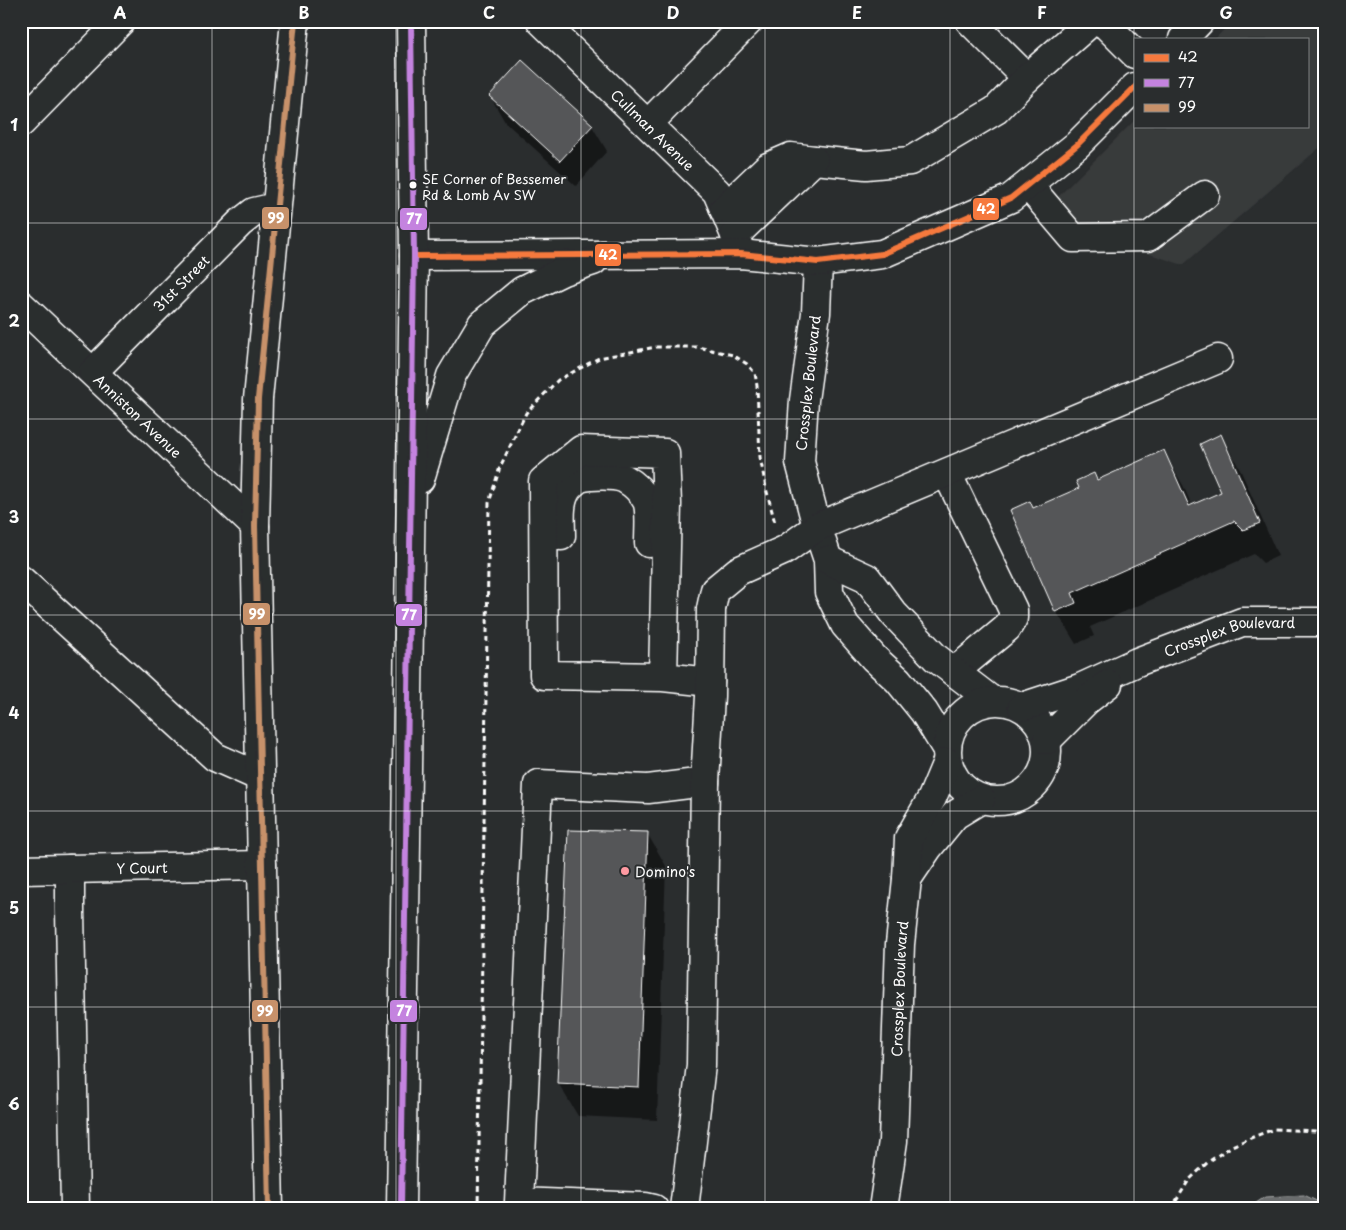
<svg xmlns="http://www.w3.org/2000/svg" width="1346" height="1230" viewBox="0 0 1346 1230" font-family="'Playpen Sans',sans-serif">
<style>
.built{fill:#373a3b}
.water{fill:#6a6c6d;stroke:#a6a7a7}
.shadow{fill:#0007}
.building{fill:#555758;stroke:#fff}
.lines{fill:none;stroke-linecap:round;stroke-linejoin:round}
.minor-casing{stroke:#fff;stroke-width:31}
.major-casing{stroke:#fff;stroke-width:31}
.path{stroke:#fff;stroke-width:3;stroke-dasharray:5 4;stroke-linecap:butt}
.minor{stroke:#2a2d2e;stroke-width:28}
.major{stroke:#2a2d2e;stroke-width:28}
.bus-1-casing{stroke:#2a2d2e;stroke-width:10}
.bus-2-casing{stroke:#2a2d2e;stroke-width:10}
.bus-3-casing{stroke:#2a2d2e;stroke-width:10}
.bus-1{stroke:#f6793e;stroke-width:6}
.bus-2{stroke:#c483df;stroke-width:6}
.bus-3{stroke:#c7916a;stroke-width:6}
.grid{fill:none;stroke:#fff;stroke-width:1;stroke-opacity:0.55}
.bus-dot{fill:#fff;stroke:#2a2d2e;stroke-width:2}
.poi-dot{fill:#ff9aa2;stroke:#2a2d2e;stroke-width:2}
.labels{text-anchor:middle;dominant-baseline:central;stroke-width:4;stroke-linejoin:round;paint-order:stroke}
.bus-label{font-size:13px;fill:#fff;stroke:#2a2d2e;text-anchor:start}
.street-label{font-size:14px;fill:#fff;stroke:#2a2d2e}
.poi-label{font-size:14px;fill:#fff;stroke:#2a2d2e;text-anchor:start}
.line-badge{stroke:#2a2d2e;stroke-width:2}
.badge-label{font-size:14px;text-anchor:middle;font-weight:bold;fill:#fff}
.neatline{fill:none;stroke:#fff;stroke-width:2}
.grid-label{font-size:16px;text-anchor:middle;font-weight:bold;fill:#fff}
</style>
<rect width="100%" height="100%" fill="#2a2d2e"/>
<filter id="ink" filterUnits="userSpaceOnUse"><feTurbulence type="fractalNoise" baseFrequency=".02" numOctaves="2"/><feDisplacementMap in="SourceGraphic" scale="10" xChannelSelector="R" yChannelSelector="G"/><feConvolveMatrix kernelMatrix="1 2 1 2 8 2 1 2 1" color-interpolation-filters="sRGB"/></filter>
<g filter="url(#ink)">
<path class="built" d="M1232,21H1325V143L1183,265L1038,217L1135,120V126H1307V39H1215Z"/>
<path class="water" d="M1304,1195L1325,1205V1209H1247L1265,1197Z"/>
<g class="shadow">
<path d="M490,96L592,126L607,151L576,186L505,122Z"/>
<path d="M1221,436L1240,469L1278,556L1263,563L1254,554L1090,627L1094,636L1076,644L1056,611L1034,509L1163,452L1183,485L1192,506L1223,493Z"/>
<path d="M647,833L666,866L657,1120L578,1116L558,1083Z"/>
</g>
<g class="building">
<path d="M522,60L593,125L560,161L489,96Z"/>
<path d="M1221,434L1260,523L1243,530L1234,521L1072,593L1076,603L1055,612L1010,510L1030,501L1033,508L1079,488L1076,481L1094,473L1097,480L1164,450L1189,506L1221,492L1200,444Z"/>
<path d="M568,830L648,832L639,1087L557,1083Z"/>
</g>
<g class="lines">
<defs>
<g id="minor">
<path id="s1" d="M541,21L717,192L735,235L741,254"/>
<path d="M970,21L1027,78"/>
<path d="M1102,21L1135,54"/>
<path d="M21,123L121,21"/>
<path d="M648,124L749,21"/>
<path d="M814,160L866,165L910,161L996,110L1027,78L1092,21"/>
<path d="M1028,185L1073,238L1148,237L1205,195"/>
<path d="M724,209L768,167L791,157L814,160L735,235"/>
<path d="M818,262L816,313L804,400L800,462L817,527L828,560L829,592L845,625L874,658L898,680L924,712L946,748"/>
<path id="s2" d="M21,305L255,526"/>
<path id="s3" d="M93,372L240,223L254,212L276,207"/>
<path d="M947,473L1013,610V618L1007,628L954,672"/>
<path d="M561,536C561,520 558,502 568,488C571,485 576,480 580,478C590,475 615,474 625,479C634,484 642,492 647,501C651,511 649,531 649,543"/>
<path d="M828,560L867,578L893,613L936,658L991,700"/>
<path d="M21,580L215,757L260,777"/>
<path d="M663,677L667,504L665,453L581,450L543,481L544,675L663,677L710,682"/>
<circle cx="997" cy="751" r="50"/>
<path id="s4" d="M1022,707L1080,688L1137,662L1242,622H1325"/>
<path d="M1047,740L1086,701L1108,684"/>
<path d="M70,869V909L75,1209"/>
<path id="s5" d="M21,870L262,865"/>
<path d="M907,879L928,848L955,815L981,799"/>
<path d="M269,1209L255,526L258,399L295,21"/>
<path d="M654,1209L645,1207L519,1202L538,784L648,789L705,782"/>
<path d="M684,1209L701,1065L705,782L710,696L711,609L715,590L738,571L785,550L817,527L1218,359"/>
<path id="s6" d="M883,1209L893,1141L900,944L907,879L909,838L932,798L947,762"/>
</g>
<g id="major">
<path d="M1183,39L1200,21"/>
<path d="M414,256L741,254L818,262L882,254L1011,198L1077,145L1135,87"/>
<path d="M420,479L451,376L482,324L522,291L563,271L593,261"/>
<path d="M401,1209L414,256L411,21"/>
</g>
</defs>
<use href="#minor" class="minor-casing"/>
<use href="#major" class="major-casing"/>
<g class="path">
<path d="M478,1209L489,503L500,467L526,413L558,380L599,358L656,347H698L733,355L747,364L755,373L757,386L760,457L766,488L775,523"/>
<path d="M1171,1209L1189,1180L1208,1162L1232,1146L1253,1137L1274,1129L1315,1131L1325,1136"/>
</g>
<use href="#minor" class="minor"/>
<use href="#major" class="major"/>
<defs>
<path id="bus-1" d="M414,256L741,254L818,262L882,254L1011,198L1077,145L1135,87"/>
<path id="bus-2" d="M401,1209L414,256L411,21"/>
<path id="bus-3" d="M269,1209L255,526L258,399L295,21"/>
</defs>
<use href="#bus-1" class="bus-1-casing"/>
<use href="#bus-2" class="bus-2-casing"/>
<use href="#bus-3" class="bus-3-casing"/>
<use href="#bus-1" class="bus-1"/>
<use href="#bus-2" class="bus-2"/>
<use href="#bus-3" class="bus-3"/>
</g>
</g>
<path class="grid" d="M212,21V1209M396,21V1209M581,21V1209M765,21V1209M950,21V1209M1134,21V1209M21,223H1325M21,419H1325M21,615H1325M21,811H1325M21,1007H1325"/>
<circle class="bus-dot" cx="413" cy="185" r="4.5"/>
<circle class="poi-dot" cx="625" cy="871" r="5"/>
<g class="labels">
<g class="bus-label">
<text x="422" y="178">SE Corner of Bessemer<tspan x="422" dy="16">Rd &amp; Lomb Av SW</tspan></text>
</g>
<g class="street-label">
<text stroke="none"><textPath href="#s1" startOffset="156">Cullman Avenue</textPath></text>
<text stroke="none"><textPath href="#s3" startOffset="125">31st Street</textPath></text>
<text transform="translate(808 383) rotate(-84)">Crossplex Boulevard</text>
<text stroke="none"><textPath href="#s2" startOffset="161">Anniston Avenue</textPath></text>
<text stroke="none"><textPath href="#s4" startOffset="221">Crossplex Boulevard</textPath></text>
<text stroke="none"><textPath href="#s5" startOffset="121">Y Court</textPath></text>
<text stroke="none"><textPath href="#s6" startOffset="221">Crossplex Boulevard</textPath></text>
</g>
<g class="poi-label">
<text x="635" y="871">Domino's</text>
</g>
</g>
<g class="line-badge">
<rect x="972" y="197" width="28" height="24" rx="5" fill="#f6793e"/>
<rect x="261" y="206" width="29" height="24" rx="5" fill="#c7916a"/>
<rect x="399" y="207" width="29" height="24" rx="5" fill="#c483df"/>
<rect x="594" y="243" width="28" height="24" rx="5" fill="#f6793e"/>
<rect x="242" y="602" width="29" height="24" rx="5" fill="#c7916a"/>
<rect x="395" y="603" width="28" height="24" rx="5" fill="#c483df"/>
<rect x="251" y="999" width="28" height="24" rx="5" fill="#c7916a"/>
<rect x="389" y="999" width="29" height="24" rx="5" fill="#c483df"/>
</g>
<g class="badge-label">
<text x="986" y="214">42</text>
<text x="276" y="223">99</text>
<text x="414" y="224">77</text>
<text x="608" y="260">42</text>
<text x="257" y="619">99</text>
<text x="409" y="620">77</text>
<text x="265" y="1016">99</text>
<text x="404" y="1016">77</text>
</g>
<rect width="1346" height="1230" fill="none" stroke="#2a2d2e" stroke-width="55"/>
<rect x="1134" y="38" width="175" height="90" fill="#2a2d2e" stroke="#7f8182"/>
<rect x="1144" y="54" width="25" height="8" fill="#f6793e" stroke="#7f8182"/>
<text x="1178" y="62" font-size="15" fill="#ffffff">42</text>
<rect x="1144" y="79" width="25" height="8" fill="#c483df" stroke="#7f8182"/>
<text x="1178" y="88" font-size="15" fill="#ffffff">77</text>
<rect x="1144" y="104" width="25" height="8" fill="#c7916a" stroke="#7f8182"/>
<text x="1178" y="112" font-size="15" fill="#ffffff">99</text>
<rect x="28" y="28" width="1290" height="1174" class="neatline"/>
<g class="grid-label">
<text x="120" y="19">A</text>
<text x="304" y="19">B</text>
<text x="489" y="19">C</text>
<text x="673" y="19">D</text>
<text x="857" y="19">E</text>
<text x="1042" y="19">F</text>
<text x="1226" y="19">G</text>
<text x="14" y="131">1</text>
<text x="14" y="327">2</text>
<text x="14" y="523">3</text>
<text x="14" y="719">4</text>
<text x="14" y="914">5</text>
<text x="14" y="1110">6</text>
</g>
</svg>
